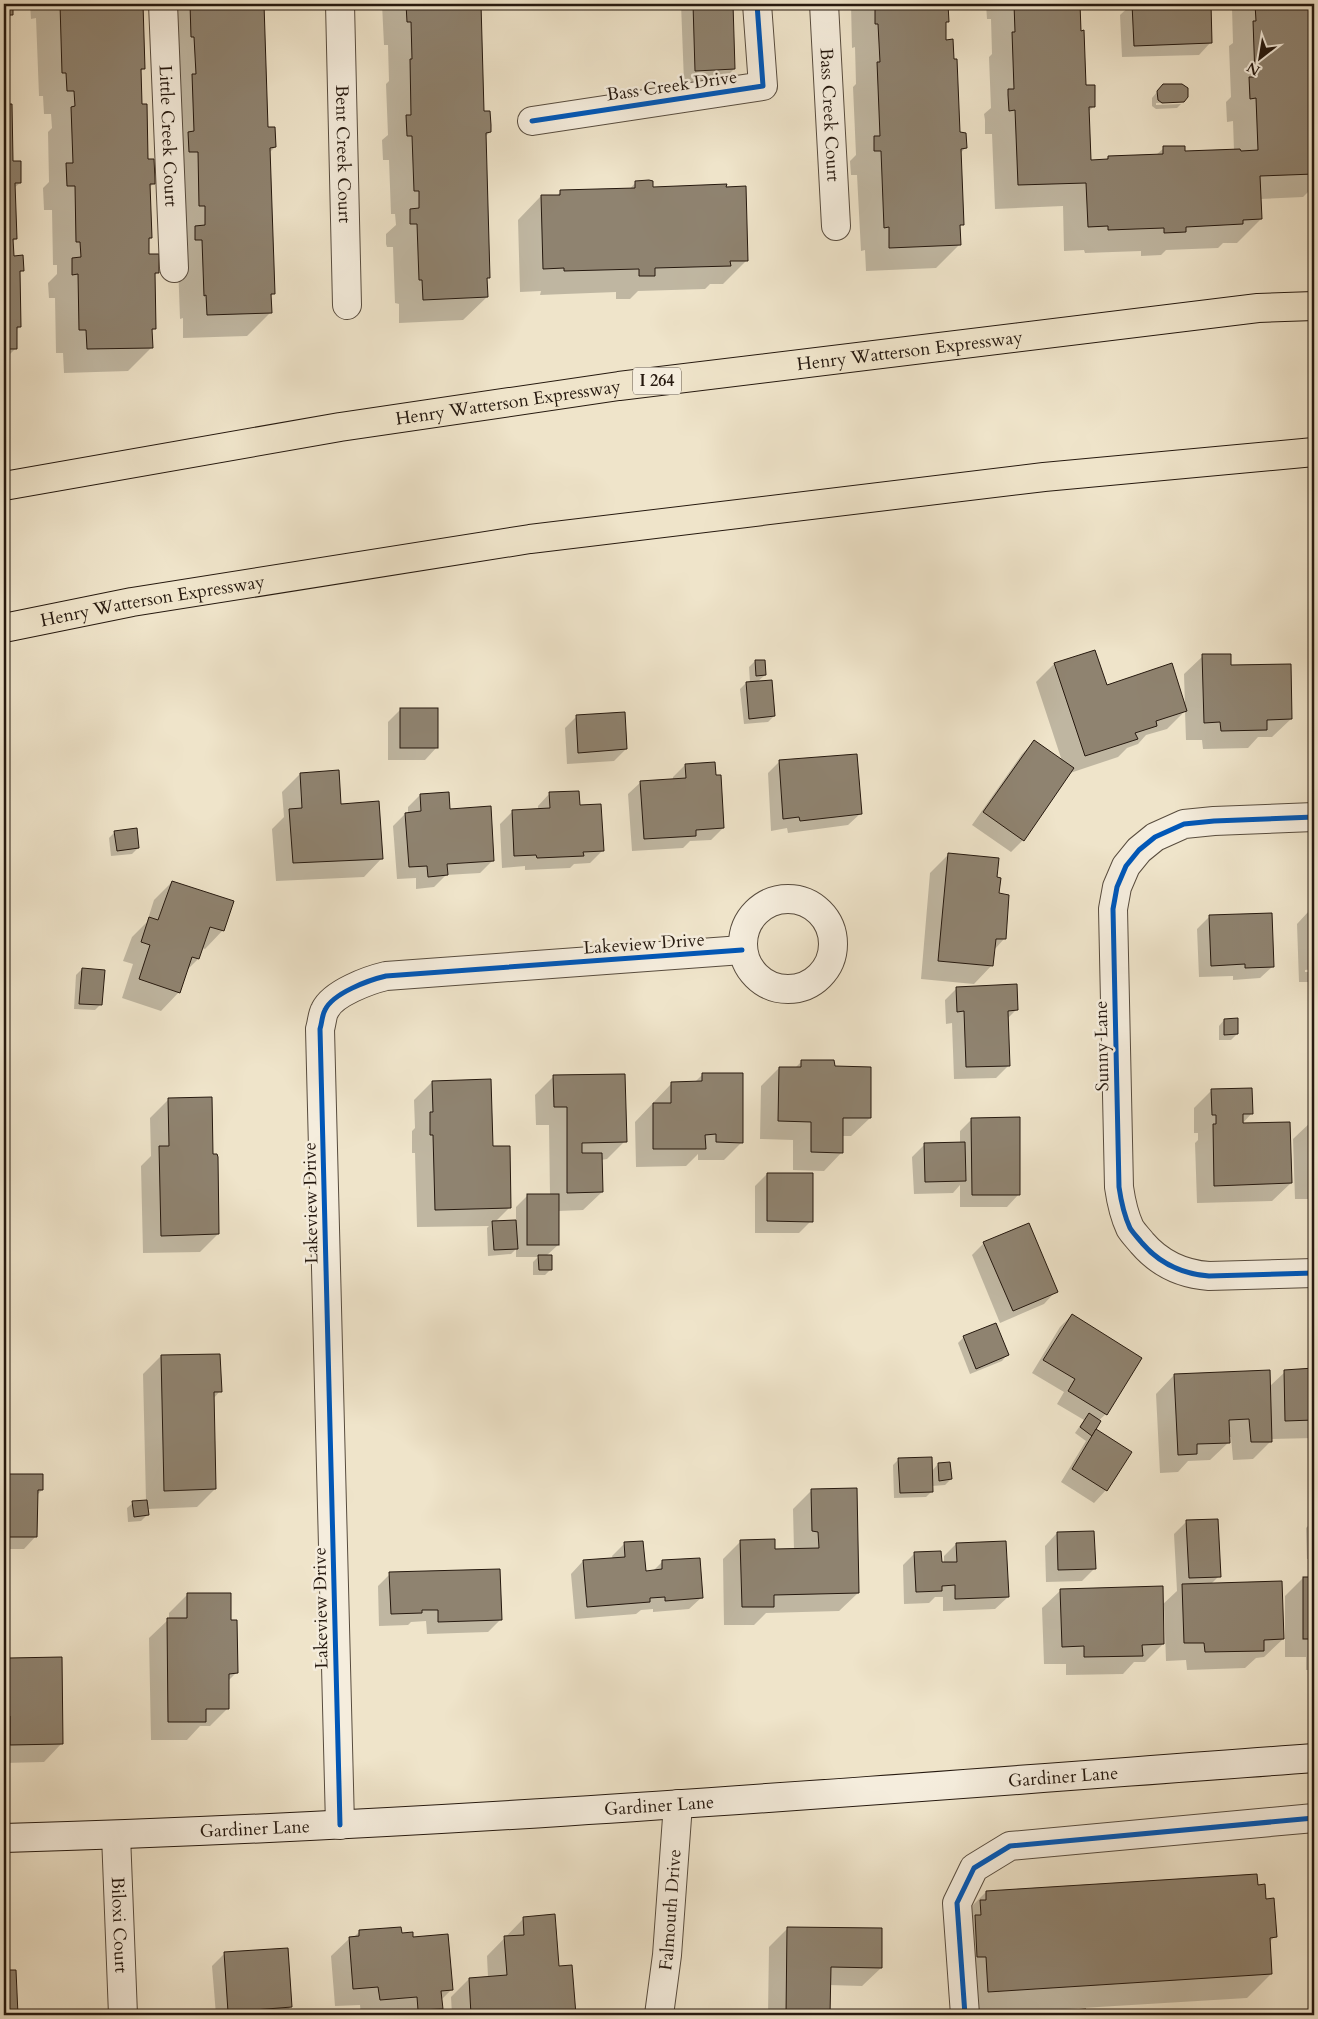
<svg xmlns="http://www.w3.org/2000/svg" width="1318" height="2019" viewBox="0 0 1318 2019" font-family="Cardo,serif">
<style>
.shadow{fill:#0003}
.building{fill:#8f8370;stroke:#26190f}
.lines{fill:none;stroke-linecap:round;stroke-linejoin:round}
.minor-casing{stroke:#584c3e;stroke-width:30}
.secondary-casing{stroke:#26190f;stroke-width:30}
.motorway-casing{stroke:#26190f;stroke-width:30}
.minor{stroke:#f5eddd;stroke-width:28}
.secondary{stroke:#f5eddd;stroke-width:28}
.motorway{stroke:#efe4ca;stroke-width:28}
.cycleway-casing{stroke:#f5eddd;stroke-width:8}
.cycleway{stroke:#0057b8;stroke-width:5}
.labels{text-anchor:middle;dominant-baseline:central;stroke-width:5;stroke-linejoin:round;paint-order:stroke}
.shield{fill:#f5eddd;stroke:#64594d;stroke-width:1}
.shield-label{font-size:16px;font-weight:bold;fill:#26190f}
.street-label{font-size:18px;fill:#26190f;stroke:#f5eddd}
</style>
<rect width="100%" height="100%" fill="#efe4ca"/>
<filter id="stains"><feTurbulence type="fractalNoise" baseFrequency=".004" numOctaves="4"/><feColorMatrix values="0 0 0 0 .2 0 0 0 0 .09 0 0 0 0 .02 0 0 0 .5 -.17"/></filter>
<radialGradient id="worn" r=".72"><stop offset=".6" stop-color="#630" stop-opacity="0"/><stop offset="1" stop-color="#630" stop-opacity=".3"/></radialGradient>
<g class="shadow">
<path d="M4,4H12V14L6,20L7,105L12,162L20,183L14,188L16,239L12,242V257L23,270L18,274L20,327L15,331L16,348L4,360Z"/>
<path d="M30,4H142L144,68L140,72L141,106L147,160L153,184L149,188L151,238L147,241L148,255L158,272L154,276L155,328L151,332V348L128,371L64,373L63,353H56L55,298H49L48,283L57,274V265H53L52,210H44L43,188L49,182L48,132L52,128L51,114H44L43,96H39L36,18L31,19Z"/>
<path d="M160,4H262L267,128L275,147L269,153L273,294L270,297L271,312L247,336L183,338V318L180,319L178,263Z"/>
<path d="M382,4H479L483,113L490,132L485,137L489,277L486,280L487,297L463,320L399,323V304L395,303L393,247H387L386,244V234L396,225L395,214H391L389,160H383L382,140L388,135L386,84L389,81L388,45H384Z"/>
<path d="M681,4H732L734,69L722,81L684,82Z"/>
<path d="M851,4H947L948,21L944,24L945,41L959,134L965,148L960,154L962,224L959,227L960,244L936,268L866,271L865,250L861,251L857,175H851L850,161L856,155L853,87L856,84L855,47L852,48Z"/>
<path d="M986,4H1079L1085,86L1094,106L1088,112L1089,161H1105L1108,157L1156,155L1164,148L1184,152L1234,151L1233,121L1227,122L1226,102L1231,97L1229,46L1233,43L1232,8H1227L1226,4H1314V186L1303,197L1260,199L1261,219L1237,243H1223L1218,248L1166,250L1161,255L1141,256V251L1085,253L1084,250L1064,251L1063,206L995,209L992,134H985V120L984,114L991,108L989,57L992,54L991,19H987Z"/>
<path d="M1132,4H1210L1211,42L1199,55L1122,57L1120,15Z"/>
<path d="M1157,92L1187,97L1183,102L1156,103V105L1181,104L1177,108L1156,109L1152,106V98Z"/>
<path d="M636,182L652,188L747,260L723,284H710L705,289L638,291L630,299H616V292L540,295L541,291L520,292L518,220L541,196H556L561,192L629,190Z"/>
<path d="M1203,656L1230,667L1291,719L1272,737H1258L1248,748L1203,749L1202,740H1186L1185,711L1167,729L1146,735L1138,744L1127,748L1118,757L1070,773L1023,840L1011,852L972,825L1022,754L1035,741L1062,761L1036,682L1054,664L1106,687L1185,706L1184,674Z"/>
<path d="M755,661L765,675L757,682L774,716L768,722L744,724L740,689L746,683H750L749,667Z"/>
<path d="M400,710L437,747L425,760H388V722Z"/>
<path d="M577,716L626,749L614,761L567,764L565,728Z"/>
<path d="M780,761L861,813L848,825L788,833L787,828L771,831L768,773Z"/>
<path d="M685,765L723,828L711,840L690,841L683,848L632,851L628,794L641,782L673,780V777Z"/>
<path d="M300,774L340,805L382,858L364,877L276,881L272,829L284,817L282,792Z"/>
<path d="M550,793L579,807L603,850L590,863L574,864L570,868L525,870V866L502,868L500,824L512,812L538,810V806Z"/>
<path d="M420,795L449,810L493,860L480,873L446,875L434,887L416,889V878L397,879L393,826L405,814H408V807Z"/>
<path d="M115,832L138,848L132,854L111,856L109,838Z"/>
<path d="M949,854L996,878L1004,939L994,950L992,965L974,984L921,979L930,873Z"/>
<path d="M172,882L223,930L205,949L202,948L198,959L186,971L179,992L161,1011L122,998L133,964L123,961L132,937L147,922L154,900Z"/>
<path d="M1309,911H1314V969L1305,970V972H1314V982H1299L1297,924Z"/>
<path d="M1209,917L1273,966L1260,978L1233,980V976L1199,977L1197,929Z"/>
<path d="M82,969L100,1005L95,1010L74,1009L76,975Z"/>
<path d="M957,988L1016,1010L1007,1019L1008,1066L996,1078L954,1079L952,1023L946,1024L945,1000Z"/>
<path d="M1224,1020L1237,1034L1231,1040H1219V1026Z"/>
<path d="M802,1061L834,1068L870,1118L851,1136H842V1152L824,1171L793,1170V1140L760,1139L761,1086L779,1068H795Z"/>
<path d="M702,1075L742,1142L724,1160H698V1154L686,1166L636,1167L635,1122L672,1083H694Z"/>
<path d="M554,1076L625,1141L607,1159L601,1160L602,1192L583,1210L558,1211V1245L546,1256L551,1269L545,1275H533V1262L538,1257H516V1249L511,1254L488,1256L487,1228L489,1226L417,1227L415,1153H412V1131L415,1128L414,1100L432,1082L491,1148L510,1207L495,1222L516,1221V1207L528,1195H550L549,1125H536L535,1095Z"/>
<path d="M1212,1090L1252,1113L1241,1125L1291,1183L1272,1201L1197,1203L1195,1143L1198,1140V1133H1194V1108Z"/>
<path d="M169,1099L212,1156L218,1234L200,1252L143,1253L141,1166L151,1156L150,1118Z"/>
<path d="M972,1119L1019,1194L1007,1207H960V1185L953,1193L914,1194L912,1157L925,1144L960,1143V1131Z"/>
<path d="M1312,1121H1314V1199H1295L1293,1139Z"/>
<path d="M767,1174L811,1221L799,1233H755V1186Z"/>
<path d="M984,1243L1056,1291L1044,1304L1000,1323L972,1255Z"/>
<path d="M1072,1315L1106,1414L1098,1421L1092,1436L1106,1490L1094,1503L1061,1482L1086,1441L1075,1433L1084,1420L1057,1404L1064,1392L1032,1373L1060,1327Z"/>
<path d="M964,1337L1007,1355L1002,1361L970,1374L958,1343Z"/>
<path d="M161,1356L220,1391L213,1399L215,1489L197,1507L147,1509V1515L141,1521L128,1522L127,1508L133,1503L146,1501L143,1374Z"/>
<path d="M1314,1369V1438L1271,1439V1441L1253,1459L1233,1460L1231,1437H1229V1442L1210,1460L1188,1461L1178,1472L1160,1473L1156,1394L1174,1375L1269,1387L1285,1372Z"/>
<path d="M899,1459L932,1471L938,1464L951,1479L945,1485L932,1486V1491L926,1497L894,1498L893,1465Z"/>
<path d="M7,1475L42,1490L37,1495L36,1536L24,1549H4V1479Z"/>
<path d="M812,1490L858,1593L839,1611L766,1613L754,1625H724L723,1559L741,1541L774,1550H794L793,1509Z"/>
<path d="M1314,1520V1559H1307L1306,1528Z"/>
<path d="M1187,1521L1219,1576L1211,1584L1281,1583L1283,1639L1264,1657L1256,1658L1245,1668L1187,1670L1186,1660L1166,1661L1164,1605H1162L1177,1591L1174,1534Z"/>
<path d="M1057,1533L1094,1569L1082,1581L1046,1582L1045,1546Z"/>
<path d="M625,1543L645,1572L653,1571L662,1562L702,1597L689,1609L653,1612V1609L641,1610L636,1614L575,1619L571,1574L583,1561L613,1559L612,1556Z"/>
<path d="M956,1544L1008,1597L995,1609L943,1611V1597H935L929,1603L904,1604L903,1565L915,1553L944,1564V1556Z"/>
<path d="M390,1574L500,1620L488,1632L427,1634L426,1621L411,1622L408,1625L379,1626L378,1586Z"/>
<path d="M1303,1578H1314V1670H1306V1657H1285V1596Z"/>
<path d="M1061,1590L1163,1644L1145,1662H1134L1123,1674L1066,1675V1664H1044L1042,1608Z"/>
<path d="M187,1595L230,1621L236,1673L228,1681V1708L210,1726H200L187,1740H151L149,1638L169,1619V1613Z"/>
<path d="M9,1659L62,1743L44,1762L4,1763V1665Z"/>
<path d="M1256,1886L1265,1900L1275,1936L1269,1943L1271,1974L1247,1998L965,2015L962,1916L986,1892Z"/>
<path d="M524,1918L558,1967L571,1966L575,2015H452L451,1997L469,1979L488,1977L487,1956Z"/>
<path d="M787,1929L881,1968L862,1986L829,1985V2015H768L769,1947Z"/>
<path d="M360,1931L400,1934L412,1938L451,1990L441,2000V2008L434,2015H361L360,2005L335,2006L331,1956L350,1938H353Z"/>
<path d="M225,1953L291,2007L282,2015H216L212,1966Z"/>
<path d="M15,1971L17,2015H4V1972Z"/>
</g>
<g class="building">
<path d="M4,4H13V15H8V104H12L13,161H21V183H15L17,239H13L14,256L23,255L24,271H20L21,327H17V349H4Z"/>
<path d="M60,4H143L145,69H141L142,104H147L148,159H154L155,179V184H150L152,238H149V254H159V273H155L156,329H152L153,348L87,349L86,330H79L78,274L72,275V258L81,257L80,242H76L75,186H67L66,163H73L71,107L75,106L74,91H67L66,73H62Z"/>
<path d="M190,4H264L268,127H275L276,147L270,148L275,294H271L272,313L207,315L206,295L204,296L202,240H195V226L205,225V206H199L198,152H189L188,132L194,131L192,74H196L194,37H191Z"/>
<path d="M406,4H481L484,111H490L491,125V132L486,133L490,278H487L488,297L423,300L422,280H419L417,224H410V209L419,208V191H414L412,136H407L406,115H411L410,59H412L411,22H407Z"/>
<path d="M693,4H733L735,69L695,71Z"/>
<path d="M875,4H948L949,22H946V40L953,39L954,59H957L960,132L966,133L967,148L961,149L964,225H960L961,245L889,248V227L884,228L881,151H874V136H880L877,62H880L878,24H875Z"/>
<path d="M1014,4H1080L1081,31L1084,30L1086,85H1095V107H1089L1091,160L1108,159V156L1163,154V146H1185V151L1240,149L1241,151L1258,150L1256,98L1250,99L1249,77H1255L1253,21H1256L1255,4H1314V174L1260,176L1262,219L1243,220V224L1186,227V232L1164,233V228L1108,230V226L1088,227L1086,183L1018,185L1015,110L1009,111L1008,95V89H1014L1012,32H1015Z"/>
<path d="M1132,4H1211L1212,43L1134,46Z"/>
<path d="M1163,84H1182L1188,88V97L1184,102L1162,103L1158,100L1157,91Z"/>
<path d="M649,180L653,181V187L727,184L726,187L746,186L748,261H730L731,266L655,268V276H639V269L564,271V268L543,269L541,195H560V190L635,188V181Z"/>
<path d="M1095,650L1107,685L1172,663L1187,711L1156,721L1157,726L1135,733L1138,739L1085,756L1054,663Z"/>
<path d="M1202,654H1231V665L1291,664L1292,719L1267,720V730L1221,731L1220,722L1204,723Z"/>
<path d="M755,660H765L766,675L756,676Z"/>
<path d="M772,680L775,716L749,719L746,682Z"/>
<rect x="400" y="708" width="38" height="40"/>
<path d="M625,712L627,749L578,753L576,715Z"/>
<path d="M1034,740L1074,768L1024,841L983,812Z"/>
<path d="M857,754L862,814L800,821L799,817L783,819L779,760Z"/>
<path d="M715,762L716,775H721L724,828L696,830V836L644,839L640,781L686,778L685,764Z"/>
<path d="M339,770L341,804L379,801L383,859L293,863L289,809L302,808L300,773Z"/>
<path d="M579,791L580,805L601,804L604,851L583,852L584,856L537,858L536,855L514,856L512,810L550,808L549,792Z"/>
<path d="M449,792L450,809L491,806L494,861L447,864L448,875L428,877L427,866L409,867L405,813L421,811L420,794Z"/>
<path d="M137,828L139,848L117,851L114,831Z"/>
<path d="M948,853L999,858L997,877L1001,878L999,893L1009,895L1006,939H996L993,966L938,961Z"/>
<path d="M172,881L234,901L224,931L210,927L199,959L192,957L180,993L139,979L150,945L141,942L149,917L158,920Z"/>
<path d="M1309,910H1314V971H1311Z"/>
<path d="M1272,913L1274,967L1245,968V964L1211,966L1209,915Z"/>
<path d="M82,968L105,970L102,1005L79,1004Z"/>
<path d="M1017,984L1018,1010L1008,1011L1010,1066L966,1067L964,1011L957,1012L956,987Z"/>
<path d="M1238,1018V1034L1224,1035V1019Z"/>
<path d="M801,1060H834L835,1066L871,1067V1118H843V1153L811,1152V1122L778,1121L779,1067H801Z"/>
<path d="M702,1073H743V1143L716,1142V1134L705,1135L706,1149H653V1103H671V1082L702,1081Z"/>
<path d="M625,1074L627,1142L582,1143V1153H602L603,1192L567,1193V1107H554L553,1075Z"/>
<path d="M491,1079L493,1146H510L511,1208L435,1210L433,1135H430V1112H433L432,1081Z"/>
<path d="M1252,1088L1253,1114H1243V1123L1290,1122L1292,1183L1214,1186L1213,1124H1216V1115H1212L1211,1089Z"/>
<path d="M212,1097L213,1154H217L218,1157L219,1234L161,1236L159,1146H169L168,1098Z"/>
<path d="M1020,1117V1195H972L971,1118Z"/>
<path d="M1311,1119H1314V1182H1313Z"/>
<path d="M965,1142L966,1181L925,1182L924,1143Z"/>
<path d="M767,1173H813V1222L767,1221Z"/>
<rect x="527" y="1194" width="32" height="51"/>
<path d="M516,1220L518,1249L494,1250L492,1221Z"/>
<path d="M1029,1223L1058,1292L1013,1311L983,1242Z"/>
<path d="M538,1255H552V1270H539Z"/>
<path d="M1072,1314L1142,1358L1107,1415L1068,1391L1075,1379L1043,1360Z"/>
<path d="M996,1323L1009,1355L976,1369L963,1336Z"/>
<path d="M220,1354L222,1392H214L216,1489L164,1491L161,1355Z"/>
<path d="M1314,1368V1420L1285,1421L1284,1370Z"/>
<path d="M1270,1370L1272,1442H1251L1249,1419L1229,1420L1230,1443L1197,1444V1454L1178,1455L1174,1374Z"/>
<path d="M1089,1413L1101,1421L1092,1436L1080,1427Z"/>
<path d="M1096,1429L1132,1452L1107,1491L1072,1469Z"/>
<path d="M932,1457L933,1492L900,1493L898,1458Z"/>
<path d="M950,1462L952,1479L939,1481L938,1463Z"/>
<path d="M7,1474H43V1490H38L37,1537H6Z"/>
<path d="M857,1488L859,1593L774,1595V1607H742L740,1540L775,1539V1549L819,1548L818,1532L812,1531L811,1489Z"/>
<path d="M147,1500L149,1515L134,1517L132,1501Z"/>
<path d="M1218,1519L1221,1577L1189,1578L1186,1520Z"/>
<path d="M1094,1531L1096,1569L1058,1570L1057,1532Z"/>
<path d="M643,1541L646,1571L662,1569V1560L700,1558L703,1598L665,1601V1597L650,1598V1602L587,1607L583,1560L625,1557L624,1542Z"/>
<path d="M1006,1541L1009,1597L955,1599V1585L942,1586V1591L916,1592L914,1552L941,1551L942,1562H957L956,1543Z"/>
<path d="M500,1569L502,1620L438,1622V1610H422V1613L391,1614L389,1572Z"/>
<rect x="1303" y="1577" width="11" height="62"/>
<path d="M1282,1581L1284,1639L1264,1640V1651L1205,1652L1204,1643H1184L1182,1584Z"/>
<path d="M1163,1586L1164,1644L1142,1645L1143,1656L1084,1657V1646L1062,1647L1060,1589Z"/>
<path d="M187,1593H231V1620H237L238,1673L229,1674V1709H206V1722H168L167,1618H187Z"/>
<path d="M62,1657L63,1744L10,1745V1716H4V1681H9V1658Z"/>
<path d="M1257,1874L1258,1885L1265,1884L1266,1899L1274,1898L1277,1937L1270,1938L1272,1974L988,1992L986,1957H977L975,1915H981L980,1900H986V1891Z"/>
<path d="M555,1914L559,1966L572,1965L576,2015H471L469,1978L507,1975L504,1936L524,1935L523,1917Z"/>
<path d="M401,1927L402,1933L413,1932V1937L448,1934L453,1990L441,1991L443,2009L418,2010L417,1997L380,2000L378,1987L353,1989L349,1937L359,1936V1930Z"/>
<path d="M787,1927L882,1928V1968L831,1967L830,2015H786Z"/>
<path d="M288,1948L292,2007L228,2012L224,1952Z"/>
<path d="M4,1970H16L18,2015H4Z"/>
<path d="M1086,2009L1087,2015H1044V2012Z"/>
</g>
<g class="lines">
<defs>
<g id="minor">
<path id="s1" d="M163,4L174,268"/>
<path id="s2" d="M340,4L347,305"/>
<path id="s3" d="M824,4L836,226"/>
<path d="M532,121L763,86L757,4"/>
<path d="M1314,817L1214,821L1184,824L1155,837L1139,850L1126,866L1117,887L1113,909L1119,1187C1121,1201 1124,1215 1130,1228C1133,1233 1138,1238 1142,1243C1160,1264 1182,1274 1209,1276L1314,1273"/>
<circle cx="788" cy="944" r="45"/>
<path d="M340,1825L320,1029C322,1023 322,1015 325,1010C333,993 369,980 386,976L742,950"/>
<path id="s4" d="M116,1835L123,2015"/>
<path id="s5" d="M659,2015L667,1955L678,1804"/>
<path d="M965,2015L957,1903L974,1868L1010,1846L1314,1818"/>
</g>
<g id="secondary">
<path id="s6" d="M4,1838C441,1826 878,1790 1314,1758"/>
</g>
<g id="motorway">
<path id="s7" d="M4,486L340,427L619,386L1258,308L1314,306"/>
<path id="s8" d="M4,628L132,602L530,539L1044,477L1314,452"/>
</g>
</defs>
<use href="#minor" class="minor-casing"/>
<use href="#secondary" class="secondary-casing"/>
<use href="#motorway" class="motorway-casing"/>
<use href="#minor" class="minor"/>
<use href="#secondary" class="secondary"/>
<use href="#motorway" class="motorway"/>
<defs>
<g id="cycleway">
<path d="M532,121L763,86L757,4"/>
<path d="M1314,817L1214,821L1184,824L1155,837L1139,850L1126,866L1117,887L1113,909L1119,1187C1121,1201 1124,1215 1130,1228C1133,1233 1138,1238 1142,1243C1160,1264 1182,1274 1209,1276L1314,1273"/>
<path d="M340,1825L320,1029C322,1023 322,1015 325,1010C333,993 369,980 386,976L742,950"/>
<path d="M965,2015L957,1903L974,1868L1010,1846L1314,1818"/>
</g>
</defs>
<use href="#cycleway" class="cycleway-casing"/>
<use href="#cycleway" class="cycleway"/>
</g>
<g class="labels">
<rect class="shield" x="633" y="367.5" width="48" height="27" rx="4"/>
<g class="shield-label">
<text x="657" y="381">I 264</text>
</g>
<g class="street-label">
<text transform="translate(672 86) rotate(-8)">Bass Creek Drive</text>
<text stroke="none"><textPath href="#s3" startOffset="111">Bass Creek Court</textPath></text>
<text stroke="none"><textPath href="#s1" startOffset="132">Little Creek Court</textPath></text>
<text stroke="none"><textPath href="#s2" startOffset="150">Bent Creek Court</textPath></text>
<text stroke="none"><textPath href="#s7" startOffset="916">Henry Watterson Expressway</textPath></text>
<text stroke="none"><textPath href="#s7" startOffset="511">Henry Watterson Expressway</textPath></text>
<text stroke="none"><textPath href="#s8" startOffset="151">Henry Watterson Expressway</textPath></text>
<text transform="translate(644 944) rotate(-4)">Lakeview Drive</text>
<text transform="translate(1102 1046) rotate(-91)">Sunny Lane</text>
<text transform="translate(311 1203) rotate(-91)">Lakeview Drive</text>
<text transform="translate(321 1608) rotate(-91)">Lakeview Drive</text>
<text stroke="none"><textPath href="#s6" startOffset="1061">Gardiner Lane</textPath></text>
<text stroke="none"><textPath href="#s6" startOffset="656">Gardiner Lane</textPath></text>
<text stroke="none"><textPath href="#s6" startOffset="251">Gardiner Lane</textPath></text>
<text stroke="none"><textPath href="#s5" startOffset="106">Falmouth Drive</textPath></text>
<text stroke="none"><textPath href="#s4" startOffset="90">Biloxi Court</textPath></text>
</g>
</g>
<rect width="1318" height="2019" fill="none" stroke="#efe4ca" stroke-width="20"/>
<rect x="5" y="5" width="1308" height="2009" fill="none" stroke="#26190f" stroke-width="2.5"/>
<rect x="10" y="10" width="1298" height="1999" fill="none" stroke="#26190f"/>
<g transform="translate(1260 58) rotate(211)" stroke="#f5eddd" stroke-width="4" paint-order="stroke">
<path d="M0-4L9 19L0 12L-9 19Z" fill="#26190f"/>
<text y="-8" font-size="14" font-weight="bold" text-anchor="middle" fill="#26190f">N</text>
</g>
<rect width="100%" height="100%" filter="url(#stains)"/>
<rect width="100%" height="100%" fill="url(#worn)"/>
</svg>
